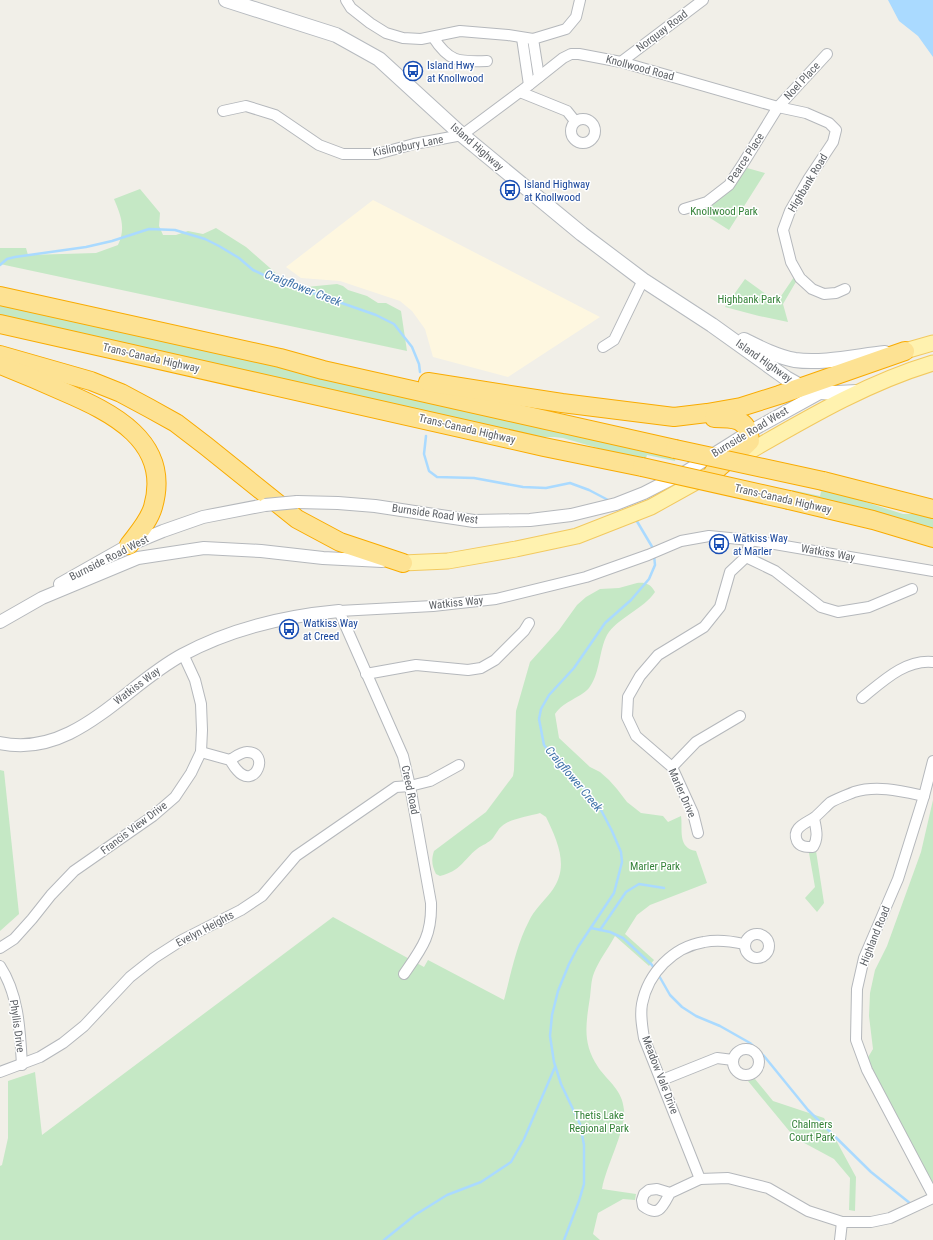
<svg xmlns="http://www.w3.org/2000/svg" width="933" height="1240" viewBox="0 0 933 1240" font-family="'Roboto Condensed',sans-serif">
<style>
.commercial{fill:#fef7e0}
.green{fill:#c5e8c5}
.water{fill:#aadaff}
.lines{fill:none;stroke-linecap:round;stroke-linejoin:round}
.stream{stroke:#aadaff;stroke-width:2.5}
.minor-casing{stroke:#b5b8bc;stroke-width:12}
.tertiary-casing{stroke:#b5b8bc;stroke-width:14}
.secondary-casing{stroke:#b6babf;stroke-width:16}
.primary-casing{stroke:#f2c960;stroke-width:17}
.motorway-casing{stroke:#f9ab00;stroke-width:20}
.minor{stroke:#fff;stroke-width:10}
.tertiary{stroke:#fff;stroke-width:12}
.secondary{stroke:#fff;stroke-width:14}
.primary{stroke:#fff2af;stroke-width:15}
.motorway{stroke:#fde293;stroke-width:18}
.tertiary-bridge-casing{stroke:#b5b8bc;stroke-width:14;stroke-linecap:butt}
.motorway-bridge-casing{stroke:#f9ab00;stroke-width:20;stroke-linecap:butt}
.tertiary-bridge{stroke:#fff;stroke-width:12}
.motorway-bridge{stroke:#fde293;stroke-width:18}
.labels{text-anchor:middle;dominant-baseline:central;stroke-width:3;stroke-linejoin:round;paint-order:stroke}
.street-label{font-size:11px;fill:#5f6368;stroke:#fff}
.transit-label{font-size:11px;fill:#164399;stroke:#fff;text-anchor:start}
.park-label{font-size:11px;fill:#348238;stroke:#fff}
.water-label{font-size:12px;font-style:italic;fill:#4174aa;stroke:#fff}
</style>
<rect width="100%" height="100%" fill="#f1efe8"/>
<path class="commercial" d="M373,200L600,317L508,377L433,357L425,329L412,311L400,301L340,281L301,278L286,267Z"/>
<g class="green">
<path d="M747,168L765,173L729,230L699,211L733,186Z"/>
<path d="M140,189L160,213L159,226L163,235H176L188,231L203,234L216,228L246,247L278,275L292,283L306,287L337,284L343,286L348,290L367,296L378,303H386L401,311L407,351L0,264V248H26L28,255L96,253L118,245C126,228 121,216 114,199Z"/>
<path d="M794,277L797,280L783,304L788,322L759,316L725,307L745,279L777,302Z"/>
<path d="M0,305L676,456L675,461L647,455L645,461L629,457L563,438L554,437H541L0,317Z"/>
<path d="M822,488L903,514H923L933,516V529L791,494L792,490L820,496Z"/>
<path d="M637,583C645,582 651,584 655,592C644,609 617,618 607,635C599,650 600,674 589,688C579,699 565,700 555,714L559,738L590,767L600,772L609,780L617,789L627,802L641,813L663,816L668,822L681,816C683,829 677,848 696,851L707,883L650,905L637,915L625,934L654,960L649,966L615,936C609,947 598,962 594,973C591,980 591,990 590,997C586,1024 582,1043 598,1067C609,1083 622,1089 624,1110C626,1130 606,1166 602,1189L636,1194L635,1200L623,1199L598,1213L593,1234L600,1240H0V1166L2,1165L8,1138V1081L35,1072L42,1135L333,917L424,967L428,960L504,1000C511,974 516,946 529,921C534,910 543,902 551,892C570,868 558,842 546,817L540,813C530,816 509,819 502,826C498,829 496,834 493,838C489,843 482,845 477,849C463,860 461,871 440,876L436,874C432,866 431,860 434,851L486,812L513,776L514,770L516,711L530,662L559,630L577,605L586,597L600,589L619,588Z"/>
<path d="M0,770L4,771L19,914L0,931Z"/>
<path d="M933,800V1192L867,1059L873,1049L869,1016L870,993L875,970L887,946L921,852Z"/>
<path d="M816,851L824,903L817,912L805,898L815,887L809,853Z"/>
<path d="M755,1079L773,1101L824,1118L856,1177L855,1211L849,1210L850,1178L834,1159L795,1138L748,1081Z"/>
</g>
<path class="water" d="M888,0H933V57L918,36L899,21Z"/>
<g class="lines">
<g class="stream">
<path d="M0,265L7,259L15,257L86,247L112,241L149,229L175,230L205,239L219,246L239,258L253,270L270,278L376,315L394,324L412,347L419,364L420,372"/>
<path d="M426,436L424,454L429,471L437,477L474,478L523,487L546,488L570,483L589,490L610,501"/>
<path d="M635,518L654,550"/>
<path d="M591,928L610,932L623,938L652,965L655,970"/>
<path d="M600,930L626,892L639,884L664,888"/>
<path d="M658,974L670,995L682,1007L696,1016L720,1026L750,1043L764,1056L808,1110L871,1172L911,1204"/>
<path d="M384,1240L415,1215L447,1195L481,1182L511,1162L524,1139L555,1067"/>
<path d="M564,1240L579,1201L584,1184V1145L580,1124L561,1084L554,1062L550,1036L552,1015L558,991L569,964L578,947L614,893L622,862L621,852L612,831L600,808L581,784L561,766L544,745L539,719L541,709L549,695L574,668L605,623L631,600L649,579L655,565L654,555"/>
</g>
<defs>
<g id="minor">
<path d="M346,0L351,8L370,23L386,33L403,38L421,39L460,31L508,35L533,39L566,29L576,17L580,0"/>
<path d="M433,37C449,62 458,62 487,61"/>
<path d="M522,38L529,85"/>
<path d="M533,39L539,77"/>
<path d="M621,62L703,0"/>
<path d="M520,92L567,111L575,121"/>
<path d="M223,111L246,106L275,115L319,145L343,154H377L414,144L462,135L529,85L563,58L571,54H579L621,62L778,107L806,113L829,123L836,130L833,142L809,178L790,211L783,230L791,262L800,278L812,289L824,294L836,293L845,289"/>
<circle cx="583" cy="131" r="12"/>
<path d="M684,209L707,202L729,185L744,162L778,107L827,54"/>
<path d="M603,347L614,340L643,280"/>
<path d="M746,557L775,571L821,607L838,612L869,607L912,589"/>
<path d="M366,674L416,665L468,670L481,668L495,660L524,631L529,623"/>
<path d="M862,698C882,682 905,659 933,662"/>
<path d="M201,752L230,760C232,763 234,767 237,770C255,791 271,752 247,752C241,752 235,757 230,760"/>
<path d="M933,761L924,796L898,879L864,958L857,989L856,1040L867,1070L933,1195"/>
<path d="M672,767L696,742L740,716"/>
<path d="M814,818C816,829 819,837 813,847C806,847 800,847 797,841C791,827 807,823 815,817C821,812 826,806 831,802C838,798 847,795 854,792C877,785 901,791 924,796"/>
<path d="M698,833L693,813L672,767L636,736L627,717L628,697L640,676L658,655L704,627L720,607L730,572L746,557L750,540"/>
<circle cx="757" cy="946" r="12"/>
<path d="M0,948L14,939L32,919L51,895L74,871L153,816L175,797L191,773L201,752L202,730L201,704L195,680L183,654"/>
<path d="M0,966C19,995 20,1031 22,1065"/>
<path d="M404,974C422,948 432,936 431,903L410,786L403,756L339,611L433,606L496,599L586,577L648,555L681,541L709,536L750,540L933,571"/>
<circle cx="746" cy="1062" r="13"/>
<path d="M0,1072L40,1057L63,1043L84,1026L130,977L154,958L182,940L241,910L262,896L296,856L396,787L410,786L430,781L459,765"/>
<path d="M662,1080L717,1058L733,1060"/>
<path d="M700,1179L644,1038C642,1026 640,1015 642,1004C648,973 673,947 704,942C718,939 731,941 744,944"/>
<path d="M670,1193C663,1206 659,1218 643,1206L642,1200L644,1194L649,1190L657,1189L670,1193L700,1179L728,1178L768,1188L808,1211L842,1222H871L890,1218L933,1198"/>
<path d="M840,1240L842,1222"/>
</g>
<g id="tertiary">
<path d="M297,502L338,503L375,506L474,521L530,520L571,515L616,504L644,493L687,471L749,432L825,390"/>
<path d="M60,584L129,545L163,531L203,517L265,505"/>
<path d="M0,622L42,598L138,558L204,548L261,551L323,558L382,561"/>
<path d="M0,743C74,759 124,686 182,655C230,629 285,616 339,611"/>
</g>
<g id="secondary">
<path d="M226,0L336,35L379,59L462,135L582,234L643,280L712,325L786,378L802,387L820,392L837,393L857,392"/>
<path d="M744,340C760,348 778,357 795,360C822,364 857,356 885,353"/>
</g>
<g id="primary">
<path d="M905,351L933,343"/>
<path d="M738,458C801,422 863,384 933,363"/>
<path d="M403,563L448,561L516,549L577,536L651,507L705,477"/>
</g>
<g id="motorway">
<path d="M0,296L280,358L323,370L675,449"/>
<path d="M0,324L544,447L642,467"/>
<path d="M0,355L91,381L121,393L149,408L176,423L206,446L297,519L340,542L403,563"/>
<path d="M3,366C23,374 42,382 62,391C111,412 172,441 153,507C149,521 138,533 129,545"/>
<path d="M428,382L562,403L674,417L707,413L741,407L779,395L905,351"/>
<path d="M713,473C724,461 739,453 750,441C748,418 734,418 714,418"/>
<path d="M823,481L933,509"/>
<path d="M789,500L873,520L933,538"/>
</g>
</defs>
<use href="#minor" class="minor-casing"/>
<use href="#tertiary" class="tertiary-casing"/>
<use href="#secondary" class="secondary-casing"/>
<use href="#primary" class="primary-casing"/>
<use href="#motorway" class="motorway-casing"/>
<use href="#minor" class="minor"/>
<use href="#tertiary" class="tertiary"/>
<use href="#secondary" class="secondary"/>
<use href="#primary" class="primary"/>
<use href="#motorway" class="motorway"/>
<defs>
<path id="tertiary-bridge" d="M265,505L297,502"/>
<g id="motorway-bridge">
<path d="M675,449L823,481"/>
<path d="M642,467L789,500"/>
</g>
</defs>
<use href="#tertiary-bridge" class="tertiary-bridge-casing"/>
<use href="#motorway-bridge" class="motorway-bridge-casing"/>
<use href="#tertiary-bridge" class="tertiary-bridge"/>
<use href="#motorway-bridge" class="motorway-bridge"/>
</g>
<defs>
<symbol id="bus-ring" viewBox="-11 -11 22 22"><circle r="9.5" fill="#fff" stroke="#1a4fb4" stroke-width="1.5"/><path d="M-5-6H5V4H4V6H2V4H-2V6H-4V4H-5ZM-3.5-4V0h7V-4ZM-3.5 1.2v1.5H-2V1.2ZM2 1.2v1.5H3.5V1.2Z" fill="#1a4fb4"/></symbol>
</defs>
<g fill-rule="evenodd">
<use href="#bus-ring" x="402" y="60" width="22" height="22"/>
<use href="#bus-ring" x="499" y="179" width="22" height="22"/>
<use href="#bus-ring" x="708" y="533" width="22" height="22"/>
<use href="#bus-ring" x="278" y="618" width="22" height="22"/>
</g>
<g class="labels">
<g class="street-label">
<text transform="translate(662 31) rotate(-37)">Norquay Road</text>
<text transform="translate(640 68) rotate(15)">Knollwood Road</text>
<text transform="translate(802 81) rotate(-47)">Noel Place</text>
<text transform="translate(408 146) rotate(-11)">Kislingbury Lane</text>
<text transform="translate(477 147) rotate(41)">Island Highway</text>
<text transform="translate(746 158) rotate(-57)">Pearce Place</text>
<text transform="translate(808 183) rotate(-59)">Highbank Road</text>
<text transform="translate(151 358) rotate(13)">Trans-Canada Highway</text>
<text transform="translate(764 361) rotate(35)">Island Highway</text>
<text transform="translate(467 429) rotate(13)">Trans-Canada Highway</text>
<text transform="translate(750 432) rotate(-31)">Burnside Road West</text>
<text transform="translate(783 499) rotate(13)">Trans-Canada Highway</text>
<text transform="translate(435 514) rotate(8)">Burnside Road West</text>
<text transform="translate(828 553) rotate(10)">Watkiss Way</text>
<text transform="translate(109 558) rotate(-27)">Burnside Road West</text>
<text transform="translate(456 603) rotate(-6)">Watkiss Way</text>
<text transform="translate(137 686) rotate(-37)">Watkiss Way</text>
<text transform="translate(410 790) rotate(78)">Creed Road</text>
<text transform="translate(682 793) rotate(66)">Marler Drive</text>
<text transform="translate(134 828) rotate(-37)">Francis View Drive</text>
<text transform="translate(205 929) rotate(-28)">Evelyn Heights</text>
<text transform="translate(875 936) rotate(-68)">Highland Road</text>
<text transform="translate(17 1026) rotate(82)">Phyllis Drive</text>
<text transform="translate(660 1075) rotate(69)">Meadow Vale Drive</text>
</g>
<g class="transit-label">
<text x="427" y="65">Island Hwy<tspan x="427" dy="13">at Knollwood</tspan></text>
<text x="524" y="184">Island Highway<tspan x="524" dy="13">at Knollwood</tspan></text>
<text x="733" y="538">Watkiss Way<tspan x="733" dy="13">at Marler</tspan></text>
<text x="303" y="623">Watkiss Way<tspan x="303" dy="13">at Creed</tspan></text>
</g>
<g class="park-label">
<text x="724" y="211">Knollwood Park</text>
<text x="749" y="299">Highbank Park</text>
<text x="655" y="866">Marler Park</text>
<text x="599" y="1115">Thetis Lake<tspan x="599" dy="13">Regional Park</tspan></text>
<text x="812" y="1124">Chalmers<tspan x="812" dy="13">Court Park</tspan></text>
</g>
<g class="water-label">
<text transform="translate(303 288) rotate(21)">Craigflower Creek</text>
<text transform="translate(574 779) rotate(50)">Craigflower Creek</text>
</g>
</g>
</svg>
